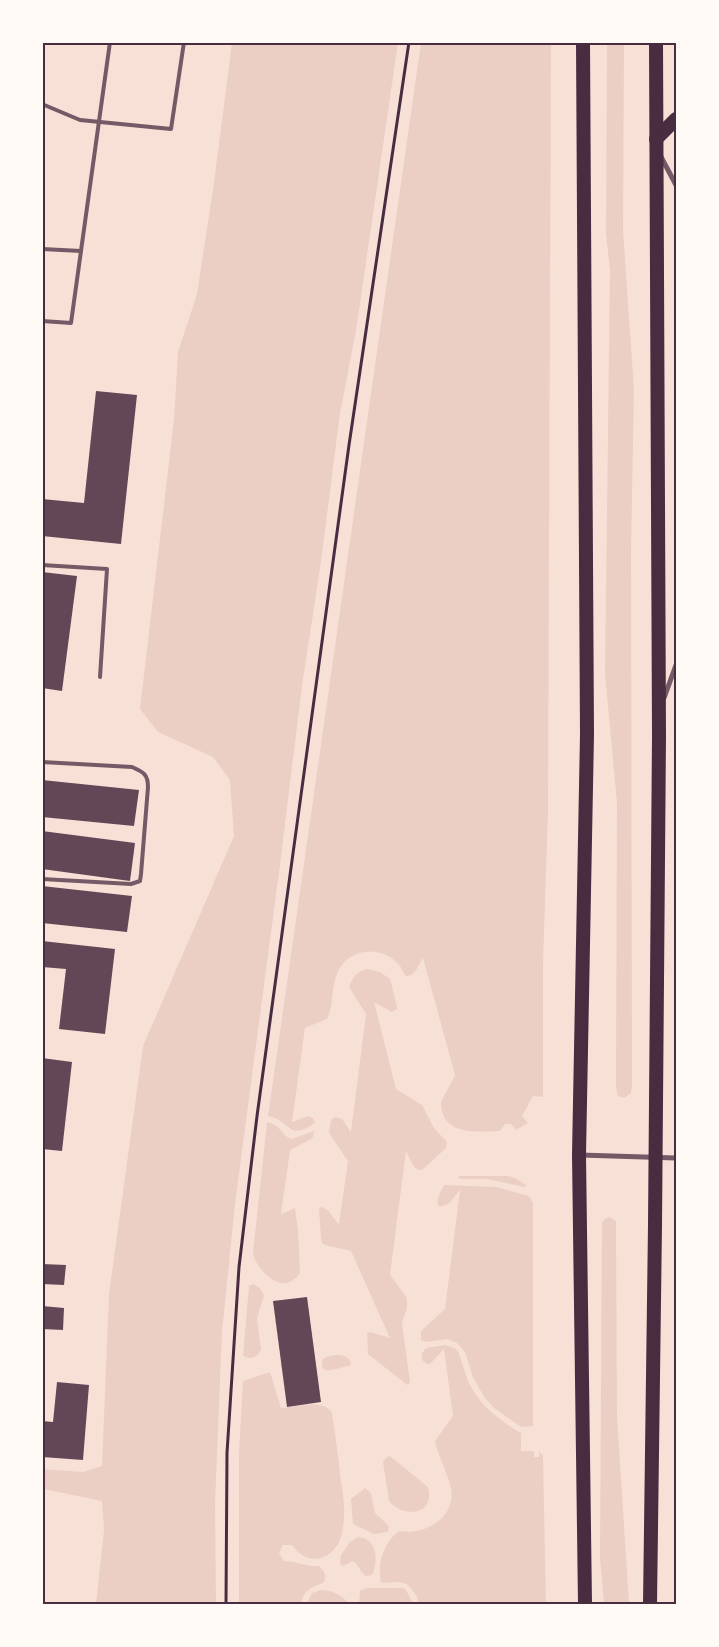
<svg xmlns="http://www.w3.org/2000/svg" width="719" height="1647" viewBox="0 0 719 1647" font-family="'Exo 2',sans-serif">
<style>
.green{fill:#ebcfc5}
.building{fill:#644757}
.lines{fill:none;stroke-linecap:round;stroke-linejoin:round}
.path{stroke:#4a2c40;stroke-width:3}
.service{stroke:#755966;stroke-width:4}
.minor{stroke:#755966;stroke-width:5}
.trunk{stroke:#4a2c40;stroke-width:14}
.neatline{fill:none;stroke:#4a2c40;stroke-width:2}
</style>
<rect width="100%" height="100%" fill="#f7e1d7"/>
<g class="green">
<path d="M232,43H398L356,331L340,413L321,562L302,686L280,865L235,1204L222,1332L215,1503L216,1604H96L104,1530L102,1501L43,1489V1469L83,1472L102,1466L109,1294L143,1046L234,836L230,780L213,757L158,732L140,709L174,419L178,352L197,294L213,190Z"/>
<path d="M421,43H551L548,811L543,963V1097L533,1096L522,1116L528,1123L516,1130L511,1124H505L500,1131C476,1132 441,1136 441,1102L455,1075L423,958C418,965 416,976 406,976C403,973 402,969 400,966C383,944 347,947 337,974C331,988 334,1005 327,1019L305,1028L292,1122L308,1116L313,1118L315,1123C286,1142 293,1121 268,1116Z"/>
<path d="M607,43H624L623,230L634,389L631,551L632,1086L631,1093L624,1098L618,1096L616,1087L617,803L605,674L610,270L606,234Z"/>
<path d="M367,969L380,972L390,979L397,1006V1009L392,1012L374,1002L396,1089L422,1105L434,1128L447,1142L446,1148L422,1170H419L414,1167L406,1151L390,1275L407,1298V1308L402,1323L410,1382L408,1385L406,1384L368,1354L367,1333L371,1332L390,1338L351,1251L325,1245L322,1243L321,1239L319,1209L320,1207C329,1207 333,1219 339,1224L348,1161L329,1133L331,1120L335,1117L342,1119L351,1132L366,1014L349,987C352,978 357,971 367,969Z"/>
<path d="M267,1122C282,1125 281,1136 292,1139L314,1131L313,1137L311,1139L290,1150L281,1214L295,1208L298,1230L300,1273C297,1277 293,1281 287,1283C273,1286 255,1266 253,1253Z"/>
<path d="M459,1176H508L515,1178L526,1185L525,1187L487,1179H461L458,1178Z"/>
<path d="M444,1185L496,1187L529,1196L533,1203V1426L521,1427L494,1408L484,1397L473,1377L465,1352L457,1343L447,1339L426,1342L421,1340V1331L445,1309L460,1190C456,1194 451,1203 446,1205C430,1212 441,1190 444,1185Z"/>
<path d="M609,1217L616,1221L617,1415L629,1604H604L600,1559L602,1223L605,1219Z"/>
<path d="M253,1284L260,1288L264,1295L257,1318L261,1349C258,1358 251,1360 243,1356L249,1286Z"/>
<path d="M445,1345L454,1348L458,1351C462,1361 464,1371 468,1381C479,1405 499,1420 521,1433V1451H534V1457H539V1451L543,1456L546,1604H419L416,1595L407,1584L399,1582L381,1583C377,1564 383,1543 399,1531C424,1536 456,1518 451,1489C448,1473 438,1457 435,1441L453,1416L444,1349L430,1364H427L422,1360V1353L426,1348Z"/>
<path d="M334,1355C342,1355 348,1355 351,1363L350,1366C341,1366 333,1372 324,1370C319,1359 324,1357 334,1355Z"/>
<path d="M270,1372L281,1408C295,1407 325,1398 332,1413C335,1433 338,1454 340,1474C343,1492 346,1510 343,1528C340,1557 310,1571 292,1545H283L279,1553L284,1561C296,1561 306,1567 319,1566C324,1570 328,1577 323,1583C311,1587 303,1591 301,1604H239V1452L243,1381Z"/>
<path d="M390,1456L428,1487C436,1515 403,1519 389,1501L383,1462L387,1457Z"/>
<path d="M365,1488L371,1493L375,1513L389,1526L388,1532L374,1534L353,1524L351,1499Z"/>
<path d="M358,1537C377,1538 379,1561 372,1575L366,1576C360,1572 359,1565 353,1561L343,1566L340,1564L341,1555L350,1542Z"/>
<path d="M366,1588H403L406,1590L413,1604H359L360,1591Z"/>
<path d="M321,1590C331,1590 344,1595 348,1604H307L312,1593Z"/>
</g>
<g class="building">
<path d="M96,391L137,395L121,544L42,536V499L84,503Z"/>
<path d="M42,572L77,576L62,691L42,688Z"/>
<path d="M42,780L139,790L134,826L42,817Z"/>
<path d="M42,831L135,843L130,881L42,869Z"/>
<path d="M42,886L132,896L127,932L42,923Z"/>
<path d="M42,941L115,949L105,1034L59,1029L66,969L42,967Z"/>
<path d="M42,1058L72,1062L62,1151L42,1149Z"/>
<path d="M42,1264L66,1265L64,1285L42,1284Z"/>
<path d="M307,1297L321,1402L287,1407L273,1301Z"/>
<path d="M42,1306L64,1308L63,1330L42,1329Z"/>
<path d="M57,1382L89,1385L83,1460L42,1457V1421L53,1422Z"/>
</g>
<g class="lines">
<path class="path" d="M226,1604L227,1453L239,1267L257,1116L349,445L409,42"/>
<g class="service">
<path d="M42,104L80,120L171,129L184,42"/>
<path d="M42,249L81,251"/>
<path d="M42,321L71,323L110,42"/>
<path d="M42,565L107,569L100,677"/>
<path d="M42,762L132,767C143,772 148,774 148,787L141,874L140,881L131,884L42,879"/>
</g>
<g class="minor">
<path d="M660,155L676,185"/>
<path d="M664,698L676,665"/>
<path d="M580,1155L676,1158"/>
</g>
<g class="trunk">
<path d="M583,42L587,734L579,1155L585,1604"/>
<path d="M656,139L676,119"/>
<path d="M650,1604L655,1225L659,736L656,42"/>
</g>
</g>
<rect width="719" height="1647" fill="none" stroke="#fffaf5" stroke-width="88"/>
<rect x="44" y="44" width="631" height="1559" class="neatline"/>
</svg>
